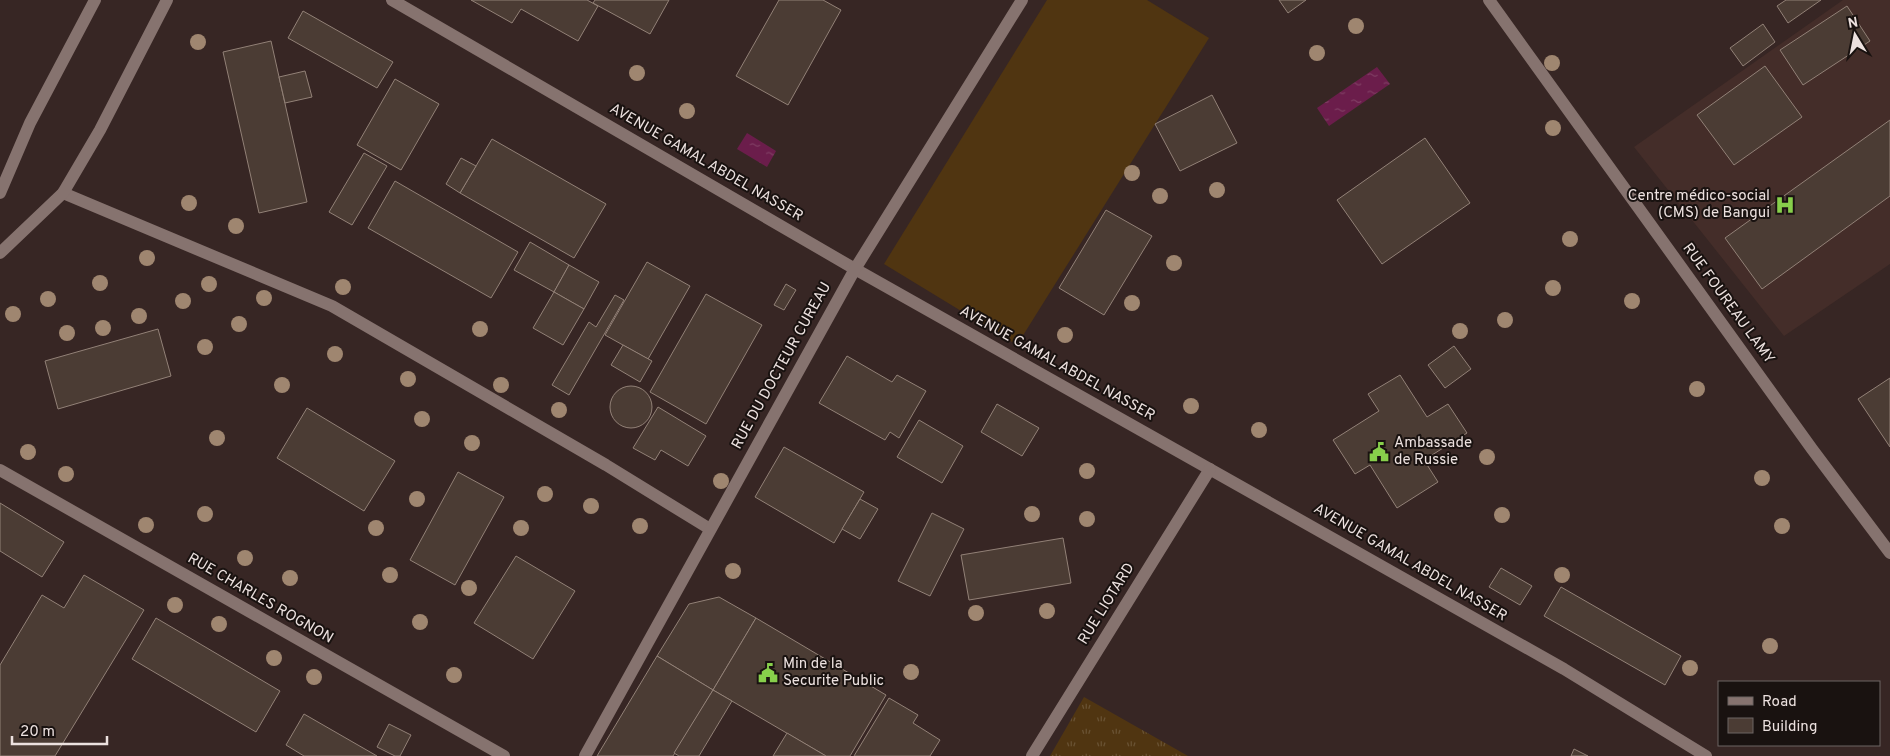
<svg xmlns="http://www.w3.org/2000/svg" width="1890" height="756" viewBox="0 0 1890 756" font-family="Overpass,sans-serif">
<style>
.built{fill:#442d29}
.grass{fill:url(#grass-tufts)}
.garden{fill:#503511}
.water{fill:url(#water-ripples)}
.building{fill:#4b3c34;stroke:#928177}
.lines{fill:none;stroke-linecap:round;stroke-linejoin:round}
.minor{stroke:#86736f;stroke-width:12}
.tree{fill:#9f8670}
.labels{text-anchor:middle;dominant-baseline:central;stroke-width:4;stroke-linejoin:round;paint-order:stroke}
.street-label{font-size:15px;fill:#ece1df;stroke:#191210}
.poi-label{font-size:15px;fill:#ece1df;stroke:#191210;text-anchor:start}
</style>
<defs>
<pattern id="grass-tufts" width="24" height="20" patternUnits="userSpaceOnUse" patternTransform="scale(1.25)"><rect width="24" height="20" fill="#503511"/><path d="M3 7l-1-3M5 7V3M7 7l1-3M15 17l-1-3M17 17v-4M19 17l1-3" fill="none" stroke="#695233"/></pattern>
<pattern id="water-ripples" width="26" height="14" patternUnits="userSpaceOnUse" patternTransform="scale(1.25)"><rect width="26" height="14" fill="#6b1d4b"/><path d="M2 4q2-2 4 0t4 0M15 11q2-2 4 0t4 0" fill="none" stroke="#803e64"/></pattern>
</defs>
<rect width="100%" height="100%" fill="#372624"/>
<path class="built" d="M1843,0H1890V264L1784,336L1634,147Z"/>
<path class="grass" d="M1084,697L1188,756H1050Z"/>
<path class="garden" d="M1047,0H1147L1209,38L1017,345L884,264Z"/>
<g class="water">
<path d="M1377,67L1390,84L1329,126L1317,108Z"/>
<path d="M747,133L776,151L767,167L737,149Z"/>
</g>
<g class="building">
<path d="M471,0H587L598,6L578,41L521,9L512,23Z"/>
<path d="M595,0H669L650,34L593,3Z"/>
<path d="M779,0H823L841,10L788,105L736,76Z"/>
<path d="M1279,0H1306L1288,13Z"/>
<path d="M1786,0H1821L1788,23L1777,6Z"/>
<path d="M1847,6L1870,41L1803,85L1780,50Z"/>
<path d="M303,11L393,62L377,88L288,38Z"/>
<path d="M1763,24L1775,42L1743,66L1730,48Z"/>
<path d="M271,41L307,202L259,213L223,52Z"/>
<path d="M1765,66L1802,117L1734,165L1697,115Z"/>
<path d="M305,71L312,97L285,103L279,77Z"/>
<path d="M395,79L439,104L401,170L357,145Z"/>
<path d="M1212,95L1237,143L1180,171L1155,124Z"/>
<path d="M1890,120V196L1762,289L1725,238Z"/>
<path d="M1425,138L1470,203L1382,264L1337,200Z"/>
<path d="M492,139L606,204L574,258L460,193Z"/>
<path d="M364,153L387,166L352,225L329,212Z"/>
<path d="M461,158L476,166L460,193L446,184Z"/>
<path d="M395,181L518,252L491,298L368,228Z"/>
<path d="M1106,210L1152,236L1104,315L1059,288Z"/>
<path d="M530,242L569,265L554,292L514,270Z"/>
<path d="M647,262L690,286L648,359L605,335Z"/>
<path d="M569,265L599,282L584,309L554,292Z"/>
<path d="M786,284L796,290L784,310L774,305Z"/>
<path d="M554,292L584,309L563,345L533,328Z"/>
<path d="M706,294L762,325L706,424L650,392Z"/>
<path d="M615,295L624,300L569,395L552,385L589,322L596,327Z"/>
<path d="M158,329L171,376L58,409L45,361Z"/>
<path d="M623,345L652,361L640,382L611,365Z"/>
<path d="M1454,346L1471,369L1445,388L1428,365Z"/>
<path d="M847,356L892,382L897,375L926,391L899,438L890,432L885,440L819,403Z"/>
<path d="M1400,375L1427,417L1448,404L1467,433L1424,460L1438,482L1397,508L1370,465L1355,474L1333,440L1379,411L1368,394Z"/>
<path d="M1890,378V447L1858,399Z"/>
<circle cx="631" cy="407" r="21"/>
<path d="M997,404L1039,428L1022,456L981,432Z"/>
<path d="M658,407L706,436L688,466L661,450L655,460L633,448Z"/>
<path d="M307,408L395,461L364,511L277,458Z"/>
<path d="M919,420L963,446L942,483L897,457Z"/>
<path d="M784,447L864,492L834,543L755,497Z"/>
<path d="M458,472L504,497L455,585L410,560Z"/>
<path d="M860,499L878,509L860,539L842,529Z"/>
<path d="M0,503L64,542L42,577L0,551Z"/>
<path d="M932,513L964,529L930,596L898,581Z"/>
<path d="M1063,538L1071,583L969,600L961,555Z"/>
<path d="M516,556L575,591L533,659L474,623Z"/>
<path d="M1501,568L1532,586L1520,605L1489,587Z"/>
<path d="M84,575L144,610L55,756H0V665L42,595L64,608Z"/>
<path d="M1561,587L1681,656L1665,685L1544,616Z"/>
<path d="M719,597L756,618L713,690L657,656L689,604Z"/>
<path d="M156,618L280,691L256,732L132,659Z"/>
<path d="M756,618L886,695L850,756H826L713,690Z"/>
<path d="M657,656L713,690L673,756H597Z"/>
<path d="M713,690L732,701L699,756H679L674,753Z"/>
<path d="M889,698L918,715L913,723L940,740L930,756H854Z"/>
<path d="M304,714L377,756H304L286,745Z"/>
<path d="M389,724L411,735L400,756H395L377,747Z"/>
<path d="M787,733L826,756H773Z"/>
<path d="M1574,749L1588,756H1571Z"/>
</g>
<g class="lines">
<g class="minor">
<path d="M392,0L855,269L1564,669L1706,756"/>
<path d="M1489,0L1812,449L1890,553"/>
<path d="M0,193L30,123L95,0"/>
<path d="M63,193L332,306L606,465L710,529"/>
<path d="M0,253L63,193L100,130L167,0"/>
<path d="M0,470L504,756"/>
<path d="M585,756L855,269L1022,0"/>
<path d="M1032,756L1210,469"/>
</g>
</g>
<g class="tree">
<circle cx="1356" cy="26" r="8"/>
<circle cx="198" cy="42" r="8"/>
<circle cx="1317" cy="53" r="8"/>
<circle cx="1552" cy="63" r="8"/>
<circle cx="637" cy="73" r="8"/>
<circle cx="687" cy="111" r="8"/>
<circle cx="1553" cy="128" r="8"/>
<circle cx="1132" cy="173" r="8"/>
<circle cx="1217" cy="190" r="8"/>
<circle cx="1160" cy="196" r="8"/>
<circle cx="189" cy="203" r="8"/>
<circle cx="236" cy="226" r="8"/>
<circle cx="1570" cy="239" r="8"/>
<circle cx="147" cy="258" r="8"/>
<circle cx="1174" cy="263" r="8"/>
<circle cx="100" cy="283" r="8"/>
<circle cx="209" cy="284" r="8"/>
<circle cx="343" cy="287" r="8"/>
<circle cx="1553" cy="288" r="8"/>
<circle cx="264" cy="298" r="8"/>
<circle cx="48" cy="299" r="8"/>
<circle cx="183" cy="301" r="8"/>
<circle cx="1632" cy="301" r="8"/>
<circle cx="1132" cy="303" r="8"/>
<circle cx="13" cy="314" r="8"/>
<circle cx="139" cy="316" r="8"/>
<circle cx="1505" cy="320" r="8"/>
<circle cx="239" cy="324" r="8"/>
<circle cx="103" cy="328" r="8"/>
<circle cx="480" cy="329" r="8"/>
<circle cx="1460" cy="331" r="8"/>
<circle cx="67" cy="333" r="8"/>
<circle cx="1065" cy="335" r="8"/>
<circle cx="205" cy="347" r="8"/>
<circle cx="335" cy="354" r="8"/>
<circle cx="408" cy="379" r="8"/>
<circle cx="282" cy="385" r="8"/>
<circle cx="501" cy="385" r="8"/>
<circle cx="1697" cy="389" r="8"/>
<circle cx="1191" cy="406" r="8"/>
<circle cx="559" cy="410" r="8"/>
<circle cx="422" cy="419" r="8"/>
<circle cx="1259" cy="430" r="8"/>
<circle cx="217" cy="438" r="8"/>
<circle cx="472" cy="443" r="8"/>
<circle cx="28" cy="452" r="8"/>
<circle cx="1487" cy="457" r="8"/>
<circle cx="1087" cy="471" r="8"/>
<circle cx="66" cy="474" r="8"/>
<circle cx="1762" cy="478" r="8"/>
<circle cx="721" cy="481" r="8"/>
<circle cx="545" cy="494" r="8"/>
<circle cx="417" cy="499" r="8"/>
<circle cx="591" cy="506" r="8"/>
<circle cx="205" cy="514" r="8"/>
<circle cx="1032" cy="514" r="8"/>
<circle cx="1502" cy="515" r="8"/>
<circle cx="1087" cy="519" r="8"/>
<circle cx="146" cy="525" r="8"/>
<circle cx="640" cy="526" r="8"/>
<circle cx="1782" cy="526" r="8"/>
<circle cx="376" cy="528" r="8"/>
<circle cx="521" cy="528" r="8"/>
<circle cx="245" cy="558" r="8"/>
<circle cx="733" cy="571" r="8"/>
<circle cx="390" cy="575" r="8"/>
<circle cx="1562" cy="575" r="8"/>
<circle cx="290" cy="578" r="8"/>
<circle cx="469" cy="588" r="8"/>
<circle cx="175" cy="605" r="8"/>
<circle cx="1047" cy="611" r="8"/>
<circle cx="976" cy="613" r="8"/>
<circle cx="420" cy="622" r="8"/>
<circle cx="219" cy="624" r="8"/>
<circle cx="1770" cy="646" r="8"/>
<circle cx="274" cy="658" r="8"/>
<circle cx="1690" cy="668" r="8"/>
<circle cx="911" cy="672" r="8"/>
<circle cx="454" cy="675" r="8"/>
<circle cx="314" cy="677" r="8"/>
</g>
<defs>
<symbol id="hospital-bare" viewBox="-9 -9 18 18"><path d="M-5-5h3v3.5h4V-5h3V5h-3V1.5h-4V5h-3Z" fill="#87cf4b" stroke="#191210" stroke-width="2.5" paint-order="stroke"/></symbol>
<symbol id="civic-bare" viewBox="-9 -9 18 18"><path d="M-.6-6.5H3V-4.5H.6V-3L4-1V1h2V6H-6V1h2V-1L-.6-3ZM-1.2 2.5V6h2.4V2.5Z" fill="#87cf4b" stroke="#191210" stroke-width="2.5" paint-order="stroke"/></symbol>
</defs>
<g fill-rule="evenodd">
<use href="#hospital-bare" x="1771" y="191" width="28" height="28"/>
<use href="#civic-bare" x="1365" y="438" width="28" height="28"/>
<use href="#civic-bare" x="754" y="659" width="28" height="28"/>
</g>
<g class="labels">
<g class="street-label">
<text transform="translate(706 163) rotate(30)">AVENUE GAMAL ABDEL NASSER</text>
<text transform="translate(1728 304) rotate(54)">RUE FOUREAU LAMY</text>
<text transform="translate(1057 364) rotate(29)">AVENUE GAMAL ABDEL NASSER</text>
<text transform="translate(782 366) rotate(-61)">RUE DU DOCTEUR CUREAU</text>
<text transform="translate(1410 563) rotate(30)">AVENUE GAMAL ABDEL NASSER</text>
<text transform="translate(260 599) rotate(30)">RUE CHARLES ROGNON</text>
<text transform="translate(1107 604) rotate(-58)">RUE LIOTARD</text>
</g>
<g class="poi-label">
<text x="1770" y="196" text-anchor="end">Centre médico-social<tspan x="1770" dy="17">(CMS) de Bangui</tspan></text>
<text x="1394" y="443">Ambassade<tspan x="1394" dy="17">de Russie</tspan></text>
<text x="783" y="664">Min de la<tspan x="783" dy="17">Securite Public</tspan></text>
</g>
</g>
<rect x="1718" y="681" width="162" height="65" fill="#191210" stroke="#6d6563"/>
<rect x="1728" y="697" width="25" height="8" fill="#86736f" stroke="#6d6563"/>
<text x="1762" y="706" font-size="15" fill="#ece1df">Road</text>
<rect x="1728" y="718" width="25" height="15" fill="#4b3c34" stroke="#6d6563"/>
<text x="1762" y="731" font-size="15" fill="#ece1df">Building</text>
<g transform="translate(1855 35) rotate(350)" stroke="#191210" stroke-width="4" paint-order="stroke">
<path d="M0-4L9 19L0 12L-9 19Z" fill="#ece1df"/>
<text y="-8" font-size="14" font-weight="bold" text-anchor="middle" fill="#ece1df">N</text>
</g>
<path d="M12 736v8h95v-8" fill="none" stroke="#ece1df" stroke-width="2.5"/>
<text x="20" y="736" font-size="15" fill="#ece1df" stroke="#191210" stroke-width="4" paint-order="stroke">20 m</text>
</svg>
